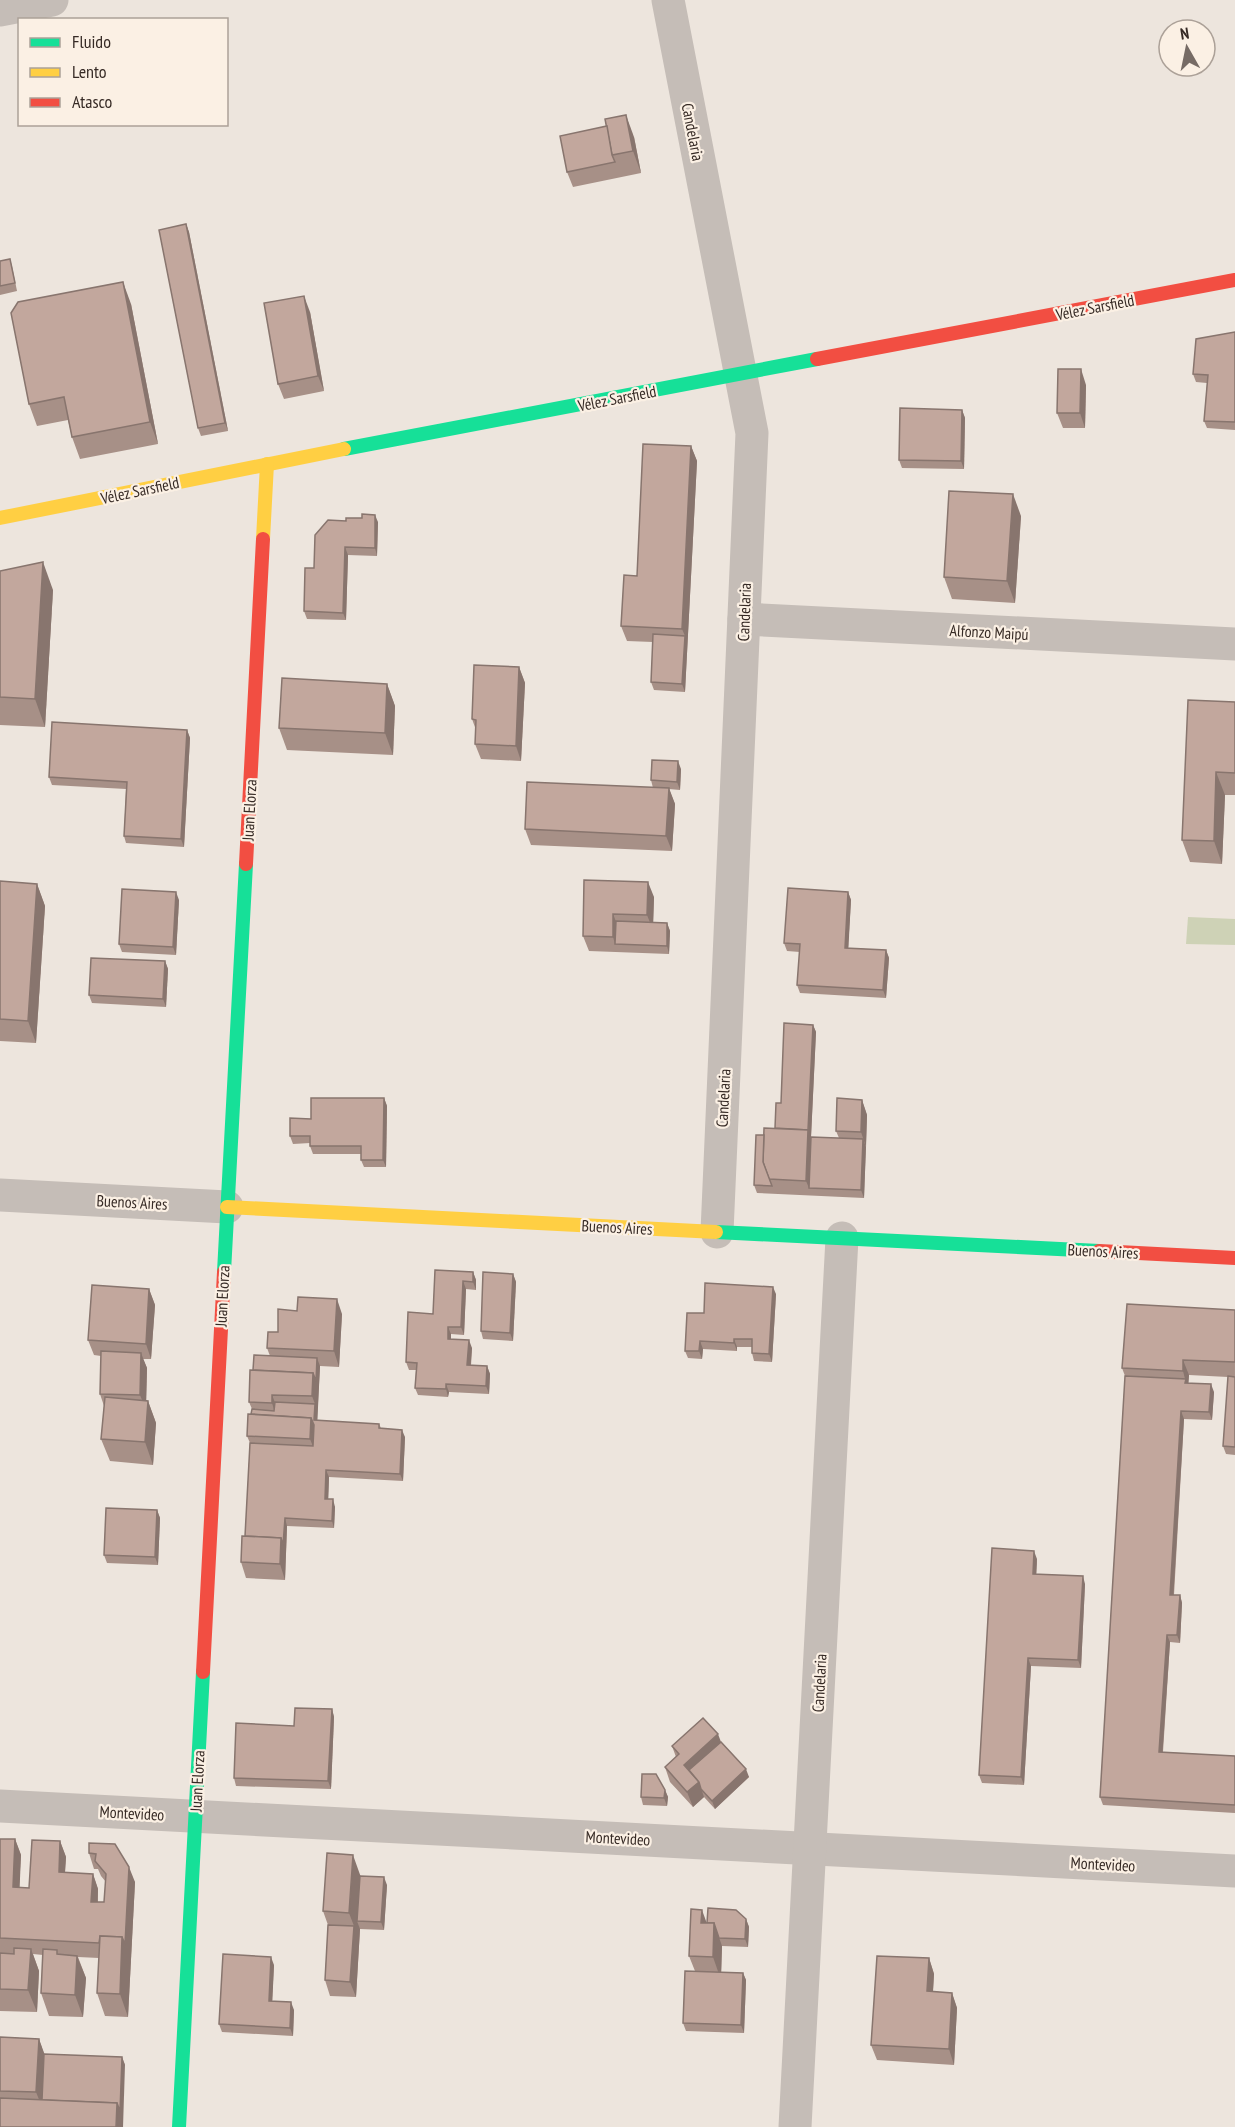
<svg xmlns="http://www.w3.org/2000/svg" width="1235" height="2127" viewBox="0 0 1235 2127" font-family="'PT Sans Narrow',sans-serif">
<style>
.green{fill:#ced2b6}
.lines{fill:none;stroke-linecap:round;stroke-linejoin:round}
.street{stroke:#c5bdb7;stroke-width:33}
.fast{stroke:#16e098;stroke-width:14}
.slow{stroke:#ffcf43;stroke-width:14}
.jam{stroke:#f24e42;stroke-width:14}
.wall{fill:#a79087}
.shaded-wall{fill:#88756e}
.building{fill:#c2a79d;stroke:#88756e;stroke-width:1.5}
.labels{text-anchor:middle;dominant-baseline:central;stroke-width:4.5;stroke-linejoin:round;paint-order:stroke}
.street-label{font-size:16px;fill:#362a25;stroke:#fbf0e4}
</style>
<rect width="100%" height="100%" fill="#ede5dd"/>
<path class="green" d="M1188,917L1235,919V945L1186,944Z"/>
<g class="lines">
<g class="street">
<path d="M668,0L752,433L717,1232"/>
<path d="M0,10L52,0"/>
<path d="M744,619L1235,644"/>
<path d="M0,1195L227,1207"/>
<path d="M0,1806L1235,1871"/>
<path d="M795,2127L842,1238"/>
</g>
<g class="fast">
<path d="M344,449L817,359"/>
<path d="M716,1232L1099,1251"/>
<path d="M224,1272L246,864"/>
<path d="M179,2127L203,1672"/>
</g>
<g class="slow">
<path d="M0,518L344,449"/>
<path d="M263,539L267,464"/>
<path d="M227,1207L716,1232"/>
</g>
<g class="jam">
<path d="M817,359L1235,280"/>
<path d="M246,864L263,539"/>
<path d="M1099,1251L1235,1258"/>
<path d="M203,1672L224,1272"/>
</g>
</g>
<g class="wall">
<path d="M634,137L641,173L573,187L567,172Z"/>
<path d="M186,224L189,232L228,431L201,436L198,428Z"/>
<path d="M10,259L12,266L17,291L0,295V261Z"/>
<path d="M131,304L158,444L80,459L72,437L68,420L37,426L29,404Z"/>
<path d="M310,312L324,391L284,399L278,384Z"/>
<path d="M1235,332V430L1207,428L1204,421L1207,383L1196,382L1193,374Z"/>
<path d="M1086,385L1085,428H1063L1057,413Z"/>
<path d="M962,410L965,418L964,469L902,468L899,460Z"/>
<path d="M691,446L697,461L685,692L654,690L651,682L653,642L627,641L621,626L637,576Z"/>
<path d="M1021,516L1015,603L952,599L944,577Z"/>
<path d="M378,522L377,556L348,555L346,620L307,619L304,611L314,568Z"/>
<path d="M0,571L53,590L45,727L0,725Z"/>
<path d="M519,667L525,683L521,761L481,759L475,744L476,730L472,719Z"/>
<path d="M387,684L395,706L393,755L287,750L279,728Z"/>
<path d="M1235,702V795H1225L1222,864L1190,862L1182,840Z"/>
<path d="M187,730L190,738L184,847L126,843L124,836L126,789L52,785L49,777Z"/>
<path d="M681,769L680,790L669,789L675,804L672,851L531,845L525,829L653,788L651,780Z"/>
<path d="M584,880L654,897L653,922L667,923L670,931L669,954L589,951L583,936Z"/>
<path d="M0,881L37,884L45,906L36,1043L0,1041Z"/>
<path d="M848,892L851,900L848,948L886,950L889,958L886,998L800,993L797,985L800,952L787,951L784,943Z"/>
<path d="M179,900L176,955L122,952L119,944Z"/>
<path d="M165,961L168,969L166,1007L92,1003L89,995Z"/>
<path d="M813,1025L816,1032L811,1137L839,1138L836,1131L862,1100L867,1115L864,1198L757,1193L754,1185L764,1135L775,1128L781,1103Z"/>
<path d="M384,1098L387,1106L386,1167H364L361,1160V1154H313L310,1146V1143L293,1144L290,1136L311,1119Z"/>
<path d="M435,1270L473,1272L476,1280V1290L466,1289L464,1335L451,1334V1339L472,1348L471,1366H487L490,1374L489,1394L449,1392L448,1397L418,1395L415,1388L416,1370H409L406,1362L433,1314Z"/>
<path d="M513,1274L516,1282L513,1341L483,1339L481,1331Z"/>
<path d="M149,1289L155,1305L151,1359H143L147,1368L146,1400L148,1401L156,1423L153,1465L110,1461L101,1439L104,1406L100,1394L101,1356L94,1355L88,1340Z"/>
<path d="M776,1294L772,1362L754,1361L752,1353V1347H737V1351L703,1349L702,1359L688,1358L685,1351L704,1313Z"/>
<path d="M1235,1310V1455L1226,1454L1223,1446L1228,1377L1189,1375L1188,1383L1214,1392L1212,1420L1184,1419L1174,1595H1180L1182,1603L1180,1643L1170,1642L1163,1752L1235,1756V1813L1103,1805L1100,1797L1125,1376L1122,1368Z"/>
<path d="M342,1314L339,1367L320,1366L317,1421L379,1424L381,1428L405,1437L403,1481L329,1477L328,1499L335,1507L334,1528L287,1526L285,1580L246,1578L241,1562L245,1536L250,1443L247,1436L251,1414L252,1409L249,1402L253,1370L270,1356L267,1348L278,1332Z"/>
<path d="M157,1510L160,1518L158,1565L107,1563L104,1555Z"/>
<path d="M1037,1559L1036,1574L1085,1584L1081,1668L1031,1666L1024,1785L982,1783L979,1775Z"/>
<path d="M332,1709L334,1717L331,1789L236,1786L234,1778L294,1726Z"/>
<path d="M721,1742L749,1777L715,1809L704,1797L693,1807L670,1782L665,1767L676,1757L672,1746Z"/>
<path d="M665,1790L668,1797L667,1806L643,1805L641,1797Z"/>
<path d="M0,1839H15L21,1855L19,1887L29,1888L60,1841L66,1857L65,1872L93,1874L98,1889V1902H104L106,1882L101,1876L98,1869H94L89,1853V1843L135,1882L128,2017L105,2016L97,1993L99,1958L78,1957L86,1978L83,2017L49,2016L41,1993L43,1955L33,1954L39,1971L37,2012L0,2011Z"/>
<path d="M360,1876L387,1885L384,1930L360,1929L356,1997L330,1996L325,1980L328,1925L323,1911Z"/>
<path d="M746,1919L749,1927L748,1947L722,1946L721,1972L743,1973L746,1980L744,2033L686,2031L683,2023L695,1971L689,1956L707,1923Z"/>
<path d="M929,1958L934,1974L933,1992L952,1993L957,2008L954,2065L877,2060L871,2045Z"/>
<path d="M274,1965L272,2001L294,2010L293,2036L222,2032L219,2024Z"/>
<path d="M0,2037L39,2039L44,2054L122,2057L125,2065L0,2127Z"/>
</g>
<g class="shaded-wall">
<path d="M626,115L634,137L641,173L633,151Z"/>
<path d="M186,224L189,232L228,431L225,423Z"/>
<path d="M123,282L131,304L158,444L150,422Z"/>
<path d="M304,296L310,312L324,391L318,376Z"/>
<path d="M1081,369L1086,385L1085,428L1080,413Z"/>
<path d="M962,410L965,418L964,469L961,461Z"/>
<path d="M691,446L697,461L685,692L682,684L685,636L682,629Z"/>
<path d="M1013,494L1021,516L1015,603L1007,581Z"/>
<path d="M375,515L378,522L377,556L375,548Z"/>
<path d="M345,547L348,555L346,620L343,613Z"/>
<path d="M43,562L53,590L45,727L35,699Z"/>
<path d="M519,667L525,683L521,761L516,746Z"/>
<path d="M387,684L395,706L393,755L385,733Z"/>
<path d="M187,730L190,738L184,847L181,839Z"/>
<path d="M678,761L681,769L680,790L677,782Z"/>
<path d="M1216,772L1225,795L1222,864L1214,841Z"/>
<path d="M669,788L675,804L672,851L666,836Z"/>
<path d="M648,882L654,897L653,930L647,915Z"/>
<path d="M37,884L45,906L36,1043L28,1021Z"/>
<path d="M176,892L179,900L176,955L173,947Z"/>
<path d="M848,892L851,900L848,955L845,948Z"/>
<path d="M613,914L619,929L615,944L613,937Z"/>
<path d="M667,923L670,931L669,954L667,946Z"/>
<path d="M886,950L889,958L886,998L883,990Z"/>
<path d="M165,961L168,969L166,1007L163,999Z"/>
<path d="M813,1025L816,1032L811,1137L814,1145L809,1188L806,1181Z"/>
<path d="M384,1098L387,1106L386,1167L383,1160Z"/>
<path d="M862,1100L867,1115L866,1147L861,1132Z"/>
<path d="M863,1139L866,1147L864,1198L861,1190Z"/>
<path d="M473,1272L476,1280V1290L473,1282Z"/>
<path d="M513,1274L516,1282L513,1341L510,1333Z"/>
<path d="M463,1281L466,1289L464,1335L461,1327Z"/>
<path d="M773,1287L776,1294L772,1362L769,1354Z"/>
<path d="M149,1289L155,1305L151,1359L146,1344Z"/>
<path d="M337,1299L342,1314L339,1367L334,1351Z"/>
<path d="M448,1327L451,1334V1347L448,1339Z"/>
<path d="M734,1339L737,1347V1351L734,1343Z"/>
<path d="M469,1340L472,1348L470,1373L467,1365Z"/>
<path d="M700,1341L703,1349L702,1359L699,1351Z"/>
<path d="M141,1353L147,1368L146,1410L140,1395Z"/>
<path d="M317,1358L320,1366L317,1428L314,1420L315,1404L312,1396L313,1373Z"/>
<path d="M1183,1360L1189,1375L1188,1391L1183,1371Z"/>
<path d="M487,1366L490,1374L489,1394L486,1386Z"/>
<path d="M446,1384L449,1392L448,1397L446,1389Z"/>
<path d="M1211,1384L1214,1392L1212,1420L1209,1412Z"/>
<path d="M272,1395L278,1410L277,1419L272,1403Z"/>
<path d="M148,1401L156,1423L153,1465L145,1442Z"/>
<path d="M1181,1411L1184,1419L1173,1602L1170,1595Z"/>
<path d="M311,1418L317,1433L316,1454L310,1439Z"/>
<path d="M402,1430L405,1437L403,1481L400,1474Z"/>
<path d="M326,1470L329,1477L328,1507L325,1499Z"/>
<path d="M333,1499L335,1507L334,1528L332,1521Z"/>
<path d="M157,1510L160,1518L158,1565L155,1557Z"/>
<path d="M285,1518L287,1526L285,1580L280,1564L281,1538Z"/>
<path d="M1034,1551L1037,1559L1036,1582L1033,1574Z"/>
<path d="M1083,1576L1085,1584L1081,1668L1078,1660Z"/>
<path d="M1180,1595L1182,1603L1180,1643L1177,1635Z"/>
<path d="M1167,1635L1170,1642L1162,1760L1159,1752Z"/>
<path d="M1028,1658L1031,1666L1024,1785L1021,1777Z"/>
<path d="M332,1709L334,1717L331,1789L328,1781Z"/>
<path d="M718,1734L724,1750L692,1778L684,1765Z"/>
<path d="M746,1769L749,1777L715,1809L712,1801Z"/>
<path d="M699,1782L704,1797L693,1807L687,1792Z"/>
<path d="M665,1790L668,1797L667,1806L664,1798Z"/>
<path d="M15,1839L21,1855L19,1902L13,1887Z"/>
<path d="M60,1841L66,1857L64,1887L59,1872Z"/>
<path d="M353,1855L363,1883L357,1921L360,1929L356,1997L350,1982L354,1926L349,1913Z"/>
<path d="M129,1867L135,1882L128,2017L120,1994L122,1937Z"/>
<path d="M93,1874L98,1889L97,1917L91,1902Z"/>
<path d="M384,1877L387,1885L384,1930L381,1922Z"/>
<path d="M702,1910L710,1932L701,1923Z"/>
<path d="M746,1919L749,1927L748,1947L745,1939Z"/>
<path d="M714,1923L722,1946L721,1980L713,1957Z"/>
<path d="M31,1949L39,1971L37,2012L28,1990Z"/>
<path d="M77,1956L86,1978L83,2017L75,1995Z"/>
<path d="M271,1957L274,1965L272,2008L269,2001Z"/>
<path d="M929,1958L934,1974L932,2007L927,1991Z"/>
<path d="M743,1973L746,1980L744,2033L741,2025Z"/>
<path d="M952,1993L957,2008L954,2065L949,2049Z"/>
<path d="M291,2002L294,2010L293,2036L290,2028Z"/>
<path d="M39,2039L47,2061L42,2107L36,2092Z"/>
<path d="M122,2057L125,2065L123,2127H116L117,2103Z"/>
</g>
<g class="building">
<path d="M626,115L633,151L612,155L605,119Z"/>
<path d="M607,126L612,155L615,162L567,172L560,136Z"/>
<path d="M186,224L225,423L198,428L159,230Z"/>
<path d="M10,259L15,283L0,286V261Z"/>
<path d="M123,282L150,422L72,437L64,397L29,404L11,313L18,302Z"/>
<path d="M304,296L318,376L278,384L264,303Z"/>
<path d="M1235,332V422L1204,421L1208,375L1193,374L1196,339Z"/>
<path d="M1058,369H1081L1080,413H1057Z"/>
<path d="M900,408L962,410L961,461L899,460Z"/>
<path d="M643,444L691,446L682,629L621,626L624,575L637,576Z"/>
<path d="M949,491L1013,494L1007,581L944,577Z"/>
<path d="M362,514L375,515V548L345,547L343,613L304,611L305,568H314L315,535L328,520L346,521V518H362Z"/>
<path d="M43,562L35,699L0,697V571Z"/>
<path d="M653,634L685,636L682,684L651,682Z"/>
<path d="M474,665L519,667L516,746L475,744L476,720L472,719Z"/>
<path d="M282,678L387,684L385,733L279,728Z"/>
<path d="M1188,700L1235,702V773L1216,772L1214,841L1182,840Z"/>
<path d="M52,722L187,730L181,839L124,836L127,782L49,777Z"/>
<path d="M652,760L678,761L677,782L651,780Z"/>
<path d="M527,782L669,788L666,836L525,829Z"/>
<path d="M584,880L648,882L647,915L613,914V937L583,936Z"/>
<path d="M0,881L37,884L28,1021L0,1019Z"/>
<path d="M788,888L848,892L845,948L886,950L883,990L797,985L800,944L784,943Z"/>
<path d="M122,889L176,892L173,947L119,944Z"/>
<path d="M616,921L667,923V946L615,944Z"/>
<path d="M91,958L165,961L163,999L89,995Z"/>
<path d="M784,1023L813,1025L808,1130L775,1128L776,1103H781Z"/>
<path d="M311,1098H384L383,1160H361V1146H310V1136H290V1118L311,1119Z"/>
<path d="M837,1098L862,1100L861,1132L836,1131Z"/>
<path d="M764,1128L808,1130L806,1181L769,1179L763,1162Z"/>
<path d="M756,1135H764L763,1162L772,1186L754,1185Z"/>
<path d="M811,1137L863,1139L861,1190L809,1188Z"/>
<path d="M435,1270L473,1272V1282L463,1281L461,1327H448V1339L469,1340L467,1365L487,1366L486,1386L446,1384V1389L415,1388L417,1363L406,1362L408,1312L433,1314Z"/>
<path d="M483,1272L513,1274L510,1333L481,1331Z"/>
<path d="M705,1283L773,1287L769,1354L752,1353V1339H734V1343L700,1341L699,1351H685L687,1313H704Z"/>
<path d="M92,1285L149,1289L146,1344L88,1340Z"/>
<path d="M298,1297L337,1299L334,1351L267,1348L268,1332H278V1309L297,1311Z"/>
<path d="M1127,1304L1235,1310V1362L1183,1360V1371L1122,1368Z"/>
<path d="M101,1351L141,1353L140,1395L100,1394Z"/>
<path d="M254,1355L317,1358L316,1381L313,1373L253,1370Z"/>
<path d="M250,1370L313,1373L312,1396L272,1395V1403L249,1402Z"/>
<path d="M1125,1376L1186,1379L1185,1383L1211,1384L1209,1412L1181,1411L1170,1595H1180L1177,1635H1167L1159,1752L1235,1756V1805L1100,1797Z"/>
<path d="M1228,1376L1235,1377V1447L1223,1446Z"/>
<path d="M105,1397L148,1401L145,1442L101,1439Z"/>
<path d="M275,1402L315,1404L314,1420L379,1424V1428L402,1430L400,1474L326,1470L325,1499H333L332,1521L285,1518L283,1545L281,1538L245,1536L250,1443L313,1446L314,1425L311,1418L251,1414L252,1409L274,1411Z"/>
<path d="M248,1414L311,1418L310,1439L247,1436Z"/>
<path d="M106,1508L157,1510L155,1557L104,1555Z"/>
<path d="M242,1536L281,1538L280,1564L241,1562Z"/>
<path d="M992,1548L1034,1551L1033,1574L1083,1576L1078,1660L1028,1658L1021,1777L979,1775Z"/>
<path d="M295,1708L332,1709L328,1781L234,1778L236,1723L294,1726Z"/>
<path d="M703,1718L718,1734L684,1765L699,1782L687,1792L665,1767L679,1754L672,1746Z"/>
<path d="M721,1742L746,1769L712,1801L701,1789L699,1782L689,1770Z"/>
<path d="M642,1774H656L665,1790L664,1798L641,1797Z"/>
<path d="M0,1839H15L13,1887L29,1888L32,1840L60,1841L59,1872L93,1874L91,1902H104L106,1874L95,1861L96,1854L89,1853V1843L115,1844L129,1867L125,1944L122,1937L100,1936L99,1943L0,1938Z"/>
<path d="M327,1853L353,1855L349,1913L323,1911Z"/>
<path d="M360,1876L384,1877L381,1922L357,1921Z"/>
<path d="M708,1908L736,1910L746,1919L745,1939L719,1938L714,1923H707Z"/>
<path d="M691,1909L702,1910L701,1923H714L713,1957L689,1956Z"/>
<path d="M328,1925L354,1926L350,1982L325,1980Z"/>
<path d="M100,1936L122,1937L120,1994L97,1993Z"/>
<path d="M14,1948L31,1949L28,1990L0,1989V1953L14,1954Z"/>
<path d="M43,1949L57,1950V1954L77,1956L75,1995L41,1993Z"/>
<path d="M223,1954L271,1957L269,2001L291,2002L290,2028L219,2024Z"/>
<path d="M877,1956L929,1958L927,1991L952,1993L949,2049L871,2045Z"/>
<path d="M685,1971L743,1973L741,2025L683,2023Z"/>
<path d="M0,2037L39,2039L36,2092L0,2091Z"/>
<path d="M44,2054L122,2057L120,2111L117,2103L42,2100Z"/>
<path d="M0,2098L117,2103L116,2127H0Z"/>
</g>
<g class="labels">
<g class="street-label">
<text transform="translate(693 132) rotate(79)">Candelaria</text>
<text transform="translate(1095 307) rotate(-11)">Vélez Sarsfield</text>
<text transform="translate(617 398) rotate(-11)">Vélez Sarsfield</text>
<text transform="translate(140 490) rotate(-12)">Vélez Sarsfield</text>
<text transform="translate(744 612) rotate(-88)">Candelaria</text>
<text transform="translate(989 632) rotate(3)">Alfonzo Maipú</text>
<text transform="translate(249 810) rotate(-87)">Juan Elorza</text>
<text transform="translate(723 1098) rotate(-87)">Candelaria</text>
<text transform="translate(132 1202) rotate(3)">Buenos Aires</text>
<text transform="translate(617 1227) rotate(3)">Buenos Aires</text>
<text transform="translate(1103 1251) rotate(3)">Buenos Aires</text>
<text transform="translate(222 1296) rotate(-87)">Juan Elorza</text>
<text transform="translate(819 1683) rotate(-87)">Candelaria</text>
<text transform="translate(197 1781) rotate(-87)">Juan Elorza</text>
<text transform="translate(132 1813) rotate(3)">Montevideo</text>
<text transform="translate(618 1838) rotate(3)">Montevideo</text>
<text transform="translate(1103 1864) rotate(3)">Montevideo</text>
</g>
</g>
<rect x="18" y="18" width="210" height="108" fill="#fbf0e4" stroke="#aca198" stroke-width="1.5"/>
<rect x="30" y="38" width="30" height="9" fill="#16e098" stroke="#aca198" stroke-width="1.5"/>
<text x="72" y="48" font-size="18" fill="#362a25">Fluido</text>
<rect x="30" y="68" width="30" height="9" fill="#ffcf43" stroke="#aca198" stroke-width="1.5"/>
<text x="72" y="78" font-size="18" fill="#362a25">Lento</text>
<rect x="30" y="98" width="30" height="9" fill="#f24e42" stroke="#aca198" stroke-width="1.5"/>
<text x="72" y="108" font-size="18" fill="#362a25">Atasco</text>
<g transform="translate(1187 48) rotate(351)"><circle r="28" fill="#fbf0e4" stroke="#aca198" stroke-width="1.5"/>
<path d="M0-4.5L10 22L0 15L-10 22Z" fill="#766b65"/>
<text y="-9" font-size="16" font-weight="bold" text-anchor="middle" fill="#362a25">N</text>
</g>
</svg>
